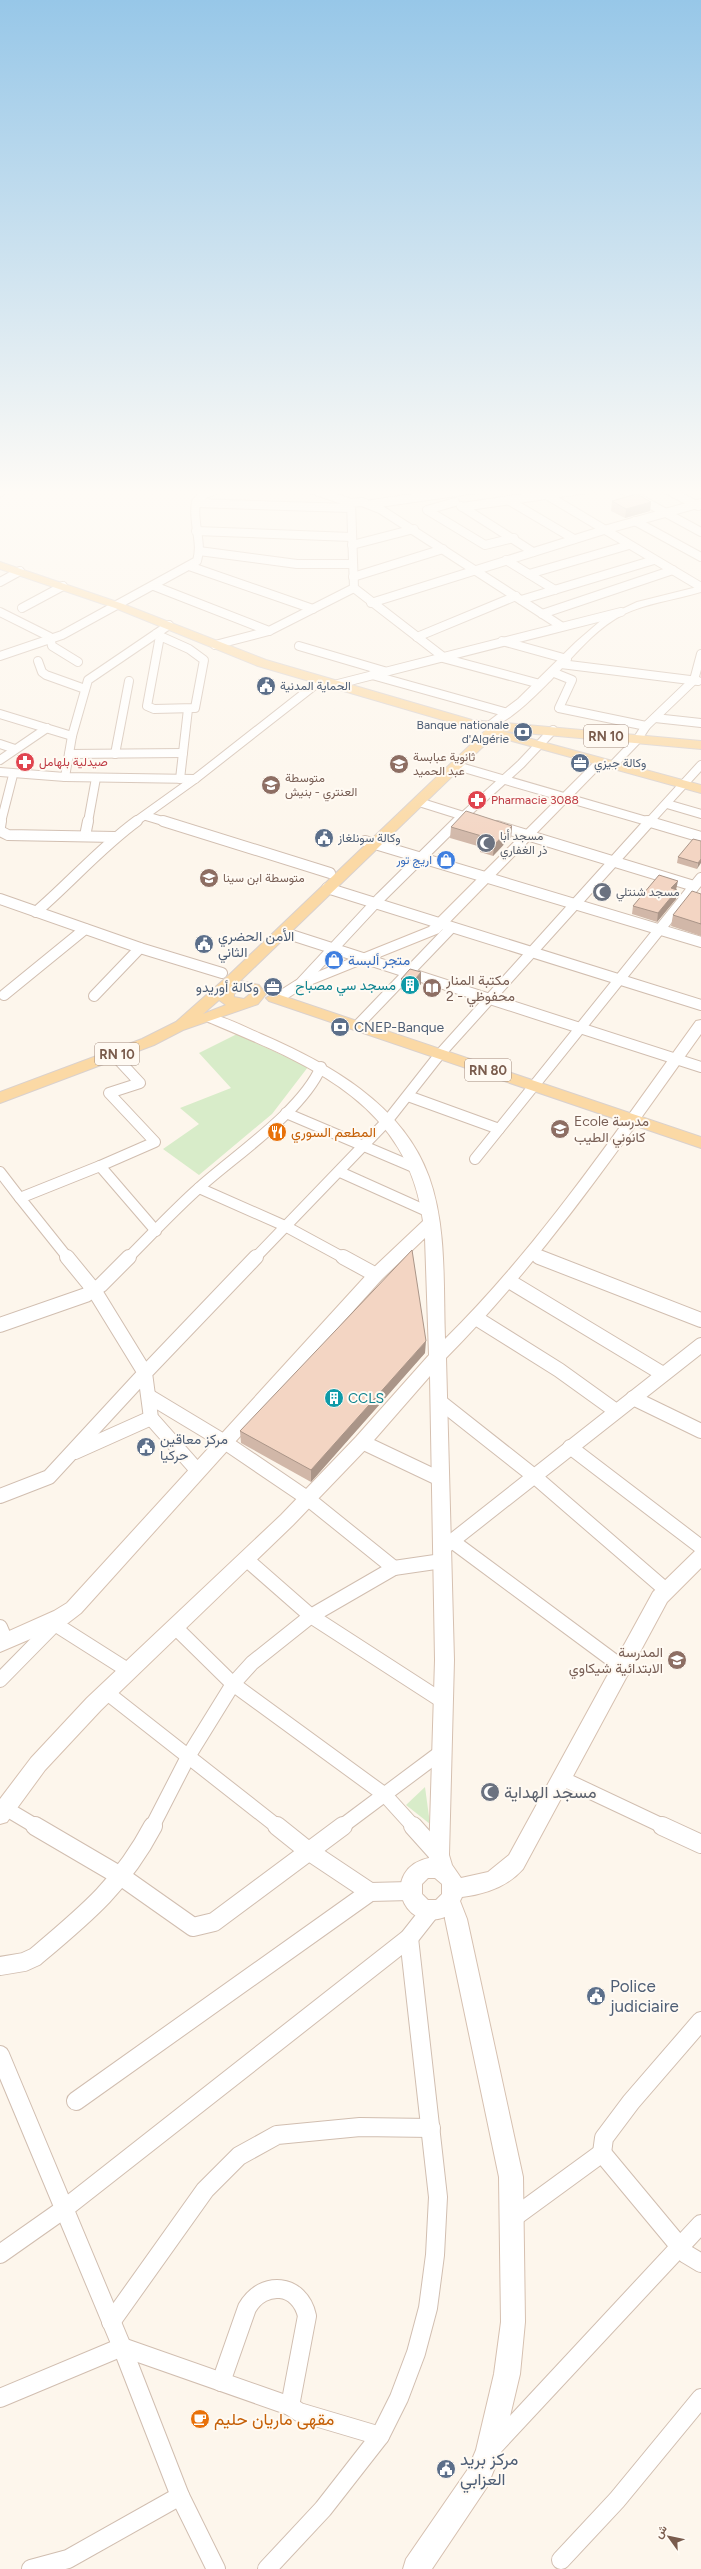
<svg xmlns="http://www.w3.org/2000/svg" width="701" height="2569" viewBox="0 0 701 2569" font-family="Figtree,Vazirmatn,sans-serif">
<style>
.green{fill:#d8ecc9}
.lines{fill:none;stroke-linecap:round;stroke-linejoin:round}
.street-far3-casing{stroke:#d1beb0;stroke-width:10}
.street-far2-casing{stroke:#d1beb0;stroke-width:12}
.street-far1-casing{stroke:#d1beb0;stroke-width:16}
.street-casing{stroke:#d1beb0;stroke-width:20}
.secondary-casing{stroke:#d6c0b0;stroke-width:2}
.primary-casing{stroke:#dad1cd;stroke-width:2}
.street-far3{stroke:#fff;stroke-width:8}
.street-far2{stroke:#fff;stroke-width:10}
.street-far1{stroke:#fff;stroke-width:14}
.street{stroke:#fff;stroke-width:18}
.secondary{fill:#fff;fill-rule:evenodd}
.primary{fill:#fbd9a5;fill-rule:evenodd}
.wall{fill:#d1b7a8}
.shaded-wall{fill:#aa9588}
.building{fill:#f3d5c3;stroke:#aa9588}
.labels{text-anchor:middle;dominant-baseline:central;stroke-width:4;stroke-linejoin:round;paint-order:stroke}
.far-service-label{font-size:12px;fill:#4e5e75;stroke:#fffaf3;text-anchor:start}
.far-education-label{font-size:12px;fill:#785e54;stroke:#fffaf3;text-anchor:start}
.far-health-label{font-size:12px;fill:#be3a42;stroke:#fffaf3;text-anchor:start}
.far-worship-label{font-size:12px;fill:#5b616d;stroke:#fffaf3;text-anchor:start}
.far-shop-label{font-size:12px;fill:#366cbe;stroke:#fffaf3;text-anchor:end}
.shield{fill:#fffaf3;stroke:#a28b7f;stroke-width:1}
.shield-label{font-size:13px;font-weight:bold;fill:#7a5c4d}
.service-label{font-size:14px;fill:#4e5e75;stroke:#fffaf3;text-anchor:start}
.shop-label{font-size:14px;fill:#366cbe;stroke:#fffaf3;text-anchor:start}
.education-label{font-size:14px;fill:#785e54;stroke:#fffaf3;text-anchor:start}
.culture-label{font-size:14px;fill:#0d838f;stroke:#fffaf3;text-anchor:end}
.food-label{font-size:14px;fill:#c56008;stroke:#fffaf3;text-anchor:start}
.near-worship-label{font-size:17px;fill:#5b616d;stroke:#fffaf3;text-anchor:start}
.near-service-label{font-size:17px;fill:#4e5e75;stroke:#fffaf3;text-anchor:start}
.near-food-label{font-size:17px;fill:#c56008;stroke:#fffaf3;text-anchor:start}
</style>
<rect width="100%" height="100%" fill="#fdf6ec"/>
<g class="green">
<path d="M237,1034L308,1067L272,1114L199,1175L163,1149L199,1124L180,1108L231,1088L199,1053Z"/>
<path d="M425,1787L430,1824L406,1805Z"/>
</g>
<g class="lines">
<defs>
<g id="street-far3">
<path d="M308,488L328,495"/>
<path d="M322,488L328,495L351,503"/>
<path d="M620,488L701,532"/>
<path d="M664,488L698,506"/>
<path d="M325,491L346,488"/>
<path d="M545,494L701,587"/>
<path d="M508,500L574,539"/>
<path d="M455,502L427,510L485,545L514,538"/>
<path d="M196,503L349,508"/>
<path d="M372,504L483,488"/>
<path d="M461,506L533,552"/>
<path d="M462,507L594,488"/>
<path d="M635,521L701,557"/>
<path d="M196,531L351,537"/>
<path d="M352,545L414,529"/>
<path d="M199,551L297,564H352"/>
<path d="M506,560L555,590"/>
<path d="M189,566L313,609"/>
<path d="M529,574L629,545"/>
<path d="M353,577L443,549"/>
<path d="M0,582L20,571"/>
<path d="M154,586L269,631L354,588"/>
<path d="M521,600L654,560"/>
<path d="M371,603L604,530L701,503"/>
<path d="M22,608L63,586"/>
<path d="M0,612L50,637L52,646L78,662"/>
<path d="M542,614L673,570"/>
<path d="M156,634L160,636"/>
<path d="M160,636L189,649L204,660L195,708L154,709L147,706Z"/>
<path d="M417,637L516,596"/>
<path d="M502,641L567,659"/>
<path d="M215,645L269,631"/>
<path d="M299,646L384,671"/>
<path d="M0,656L62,635L197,561C203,542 192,522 196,502L205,494L221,488"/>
<path d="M442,656L354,588L351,503L362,502L380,509L561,626"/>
<path d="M439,657L540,684"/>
<path d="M38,661L42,672L46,675L85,689"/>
<path d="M561,664L698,681"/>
<path d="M552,672L572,680L559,708L646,726"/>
<path d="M372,675L508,713"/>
<path d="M334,685L621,612"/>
<path d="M0,714L72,736"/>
<path d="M655,718L701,723"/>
<path d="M0,744L15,749"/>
<path d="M69,754L183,753"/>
<path d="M115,754L129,681"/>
<path d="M0,760L47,728"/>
<path d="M613,765L637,740L646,726L694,680L701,654"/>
<path d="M457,766L650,822"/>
<path d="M0,772L65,777L195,779"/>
<path d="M65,777L72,736L88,680L169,625"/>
<path d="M180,779L188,709"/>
<path d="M419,802L470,818"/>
<path d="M667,804L701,814"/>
<path d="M146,816L166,822"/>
<path d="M1,822L13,775"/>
<path d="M88,822L96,778"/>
<path d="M135,822L195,779L320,681"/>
<path d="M457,822L521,764L553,730"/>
<path d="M649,822L701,765"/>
</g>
<g id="street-far2">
<path d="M163,821L330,873"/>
<path d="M647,821L701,837"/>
<path d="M497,826L694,886"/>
<path d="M0,827L1,821"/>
<path d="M0,831L8,835L115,837"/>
<path d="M85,836L88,821"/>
<path d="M365,841L701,942"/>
<path d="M327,888L701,1005"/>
<path d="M0,899L140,948L222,973"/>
<path d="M36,912C70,883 100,848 137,821"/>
<path d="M282,932L701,1067"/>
<path d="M300,984L380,898L458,821"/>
<path d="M4,995L85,929"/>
<path d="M94,996L140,948"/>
<path d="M358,1025L451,928"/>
<path d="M408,1096L499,1129"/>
<path d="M286,1113L418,1169"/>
<path d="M475,1159L701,878"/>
<path d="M100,1166L155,1142L109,1093L140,1083L114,1055"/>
<path d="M0,1172L20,1198"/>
<path d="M340,1172L429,1212"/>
<path d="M199,1188L285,1226L344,1258"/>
<path d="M531,1254L541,1258"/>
<path d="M68,1258L20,1198L100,1166L156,1231"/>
<path d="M128,1258C152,1234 175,1209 200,1187C237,1154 302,1111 321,1067"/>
<path d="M255,1258L388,1120L440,1054L650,821"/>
</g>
<g id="street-far1">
<path d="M343,1257L376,1275"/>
<path d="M539,1257L701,1320"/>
<path d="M509,1281L663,1374"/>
<path d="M476,1318L559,1370L616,1411"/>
<path d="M0,1325L86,1295L101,1285L129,1257"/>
<path d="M150,1397L223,1441L307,1498L394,1568L311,1616L252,1663L233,1684L189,1755L152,1827"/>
<path d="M633,1398L701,1431"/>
<path d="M439,1401L534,1476L666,1590"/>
<path d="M362,1442L440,1479"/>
<path d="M570,1447L701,1547"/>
<path d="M75,1452L151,1418"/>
<path d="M197,1470L151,1418L145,1373L256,1257"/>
<path d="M0,1496L49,1477L145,1373L94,1290L67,1257"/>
<path d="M452,1541L622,1667"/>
<path d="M442,1549L701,1345"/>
<path d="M246,1559L311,1616L444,1702"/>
<path d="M394,1568L442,1561"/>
<path d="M55,1624L129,1671"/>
<path d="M0,1627L6,1641"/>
<path d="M175,1627L233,1684L385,1795L414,1827"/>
<path d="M0,1680L58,1621"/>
<path d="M106,1692L278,1827"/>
<path d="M561,1778L665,1827"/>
<path d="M5,1808L37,1827"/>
<path d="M341,1827L444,1750"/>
</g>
<g id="street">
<path d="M35,1826L122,1877L193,1927L214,1922L343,1826"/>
<path d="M277,1826L307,1850L370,1892"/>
<path d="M413,1826L439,1855"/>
<path d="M662,1826L701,1844"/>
<path d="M0,1966L24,1962L35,1957C85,1915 122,1885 153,1826"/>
<path d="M0,2055L122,2347L180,2496L216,2569"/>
<path d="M76,2101L370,1892L410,1891"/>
<path d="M602,2153L604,2138L631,2102L701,2021"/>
<path d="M513,2218L602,2153L686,2254L701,2263"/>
<path d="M0,2254L64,2209L409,1938L431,1910"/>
<path d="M111,2322L205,2190L239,2156L277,2135L360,2127L431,2128"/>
<path d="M221,2382L247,2308C263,2280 300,2283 307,2316L290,2406L299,2412L380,2436"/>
<path d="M0,2398L122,2347L290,2406"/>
<path d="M496,2444L701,2224"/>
<path d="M561,2560L617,2500L701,2398"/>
<path d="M31,2569L68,2559L180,2496"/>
<path d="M267,2569L323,2509L380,2436L399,2398L416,2353L428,2308L435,2255L438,2197L409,1938"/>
</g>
<g id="secondary">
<path d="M4,488H16L0,497V490Z"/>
<path d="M701,586V592C675,600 646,603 622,615C594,630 573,657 552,679C540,691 503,730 487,726L485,724L518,699L576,642L605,617L637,602Z"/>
<path d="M600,759L604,760V764L439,933L305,987L283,1001H273L271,998L273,995L295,981L429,927L596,760Z"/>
<path d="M211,1014C228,1018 245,1027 261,1034C328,1063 403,1104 429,1177C447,1227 443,1286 445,1339C541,1244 617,1130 696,1021L701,1020V1034C621,1146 543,1260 446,1358L454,1660L449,1855L452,1865L461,1878L488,1872L509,1855L653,1592L695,1551L701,1549V1568L667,1602L523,1869C507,1887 486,1894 462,1897L460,1901L467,1919L523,2177L525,2322L520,2374L502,2450L487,2487L432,2569H403L406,2559L468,2469L476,2450L494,2374L501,2322L499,2177L445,1919V1917C401,1934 380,1868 429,1858L435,1660L430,1376L368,1447L293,1525L101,1710L45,1770L7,1822L0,1824V1799L31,1758L87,1698L281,1515L356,1437L429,1355L425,1238L382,1279L81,1613L68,1623L0,1652V1635L54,1611L67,1603L370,1271L423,1221C407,1100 305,1063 206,1021L204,1018ZM428,1878H435L442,1884V1894L436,1900H428L422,1894V1884Z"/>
</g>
<g id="primary">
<path d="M0,562L123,604L266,660L472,720L701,741V749L502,731L701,785V793L494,736L240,981L259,985L266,994L258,1004L183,1030L154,1045L0,1103V1092L142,1039L176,1022L229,975L487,729L467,727L258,666L115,608L0,569ZM240,990L249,992L250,994L244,999L234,997V994ZM219,1000L226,1005L203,1014Z"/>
<path d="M274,993L701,1137V1148L269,1001L266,998Z"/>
</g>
</defs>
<use href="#street-far3" class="street-far3-casing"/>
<use href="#street-far2" class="street-far2-casing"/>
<use href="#street-far1" class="street-far1-casing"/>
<use href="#street" class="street-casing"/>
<use href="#secondary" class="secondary-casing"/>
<use href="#primary" class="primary-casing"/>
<use href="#street-far3" class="street-far3"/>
<use href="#street-far2" class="street-far2"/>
<use href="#street-far1" class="street-far1"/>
<use href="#street" class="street"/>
<use href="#secondary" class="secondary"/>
<use href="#primary" class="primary"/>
</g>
<g class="wall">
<path d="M612,501L651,502L650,511L625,518L611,511Z"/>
<path d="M512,826L511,837L493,856L480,852L481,847L450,838L451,827Z"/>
<path d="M701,841L697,869L677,863L678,857Z"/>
<path d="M676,890H677L676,899L657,922L632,914L633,906Z"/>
<path d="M701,894V936L671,926L673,915Z"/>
<path d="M401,979L421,984L411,994L401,990Z"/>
<path d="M425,1353L311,1482L241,1443L240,1431Z"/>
</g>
<g class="shaded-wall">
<path d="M651,502L650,511L625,518L626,509Z"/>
<path d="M512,826L511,837L493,856L494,845Z"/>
<path d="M701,859V863L697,869L698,863Z"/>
<path d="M678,881L676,890L670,897L671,888Z"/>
<path d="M677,890L676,899L657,922L658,913Z"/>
<path d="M421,972V984L411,994L412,983Z"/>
<path d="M426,1341L425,1353L311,1482V1470Z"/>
</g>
<g class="building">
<path d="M637,494L651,502L626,509L612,501Z"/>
<path d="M466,811L512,826L494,845L481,841L485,837L451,827Z"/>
<path d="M693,839L701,841V859L698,863L678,857Z"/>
<path d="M659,875L678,881L671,888L677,890L658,913L633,906Z"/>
<path d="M692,891L701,894V924L673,915Z"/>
<path d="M410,969L421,972L412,983L401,979Z"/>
<path d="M412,1250L426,1341L311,1470L240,1431Z"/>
</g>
<linearGradient id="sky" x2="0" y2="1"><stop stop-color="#97c7e8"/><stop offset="0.58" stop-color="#fefbf6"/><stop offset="1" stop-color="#fefbf6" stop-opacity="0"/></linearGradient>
<rect width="701" height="848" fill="url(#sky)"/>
<defs>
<symbol id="civic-disc" viewBox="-11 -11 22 22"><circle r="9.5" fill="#5c6f8a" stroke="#fffaf3"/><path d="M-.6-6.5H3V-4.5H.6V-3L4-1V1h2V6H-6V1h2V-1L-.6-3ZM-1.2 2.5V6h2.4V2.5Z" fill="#fff"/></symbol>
<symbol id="bank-disc" viewBox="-11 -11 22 22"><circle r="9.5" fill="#5c6f8a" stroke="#fffaf3"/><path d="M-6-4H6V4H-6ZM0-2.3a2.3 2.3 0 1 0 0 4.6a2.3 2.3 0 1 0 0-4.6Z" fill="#fff"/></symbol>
<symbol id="pharmacy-disc" viewBox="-11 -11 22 22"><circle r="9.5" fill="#e0444e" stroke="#fffaf3"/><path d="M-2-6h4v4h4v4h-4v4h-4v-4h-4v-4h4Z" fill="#fff"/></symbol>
<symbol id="office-disc" viewBox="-11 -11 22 22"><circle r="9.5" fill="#5c6f8a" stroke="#fffaf3"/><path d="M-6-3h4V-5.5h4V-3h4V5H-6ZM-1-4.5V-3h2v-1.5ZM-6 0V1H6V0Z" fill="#fff"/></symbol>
<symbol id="school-disc" viewBox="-11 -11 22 22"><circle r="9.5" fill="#8d6e63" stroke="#fffaf3"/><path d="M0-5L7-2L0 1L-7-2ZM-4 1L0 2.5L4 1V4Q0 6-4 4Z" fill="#fff"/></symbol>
<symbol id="mosque-disc" viewBox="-11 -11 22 22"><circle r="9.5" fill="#6b7280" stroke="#fffaf3"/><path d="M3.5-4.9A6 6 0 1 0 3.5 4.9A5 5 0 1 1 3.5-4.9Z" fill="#fff"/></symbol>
<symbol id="shop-disc" viewBox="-11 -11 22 22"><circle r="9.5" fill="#3f7fe0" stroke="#fffaf3"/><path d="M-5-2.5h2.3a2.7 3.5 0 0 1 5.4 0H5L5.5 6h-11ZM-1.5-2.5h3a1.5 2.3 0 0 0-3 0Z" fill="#fff"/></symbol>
<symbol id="building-disc" viewBox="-11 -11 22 22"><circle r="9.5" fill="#0f9aa8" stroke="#fffaf3"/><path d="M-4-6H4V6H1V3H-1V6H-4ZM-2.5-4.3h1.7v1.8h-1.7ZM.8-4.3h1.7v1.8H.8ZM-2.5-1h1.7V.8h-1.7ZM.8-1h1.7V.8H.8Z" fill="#fff"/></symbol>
<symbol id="library-disc" viewBox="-11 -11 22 22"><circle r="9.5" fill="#8d6e63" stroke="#fffaf3"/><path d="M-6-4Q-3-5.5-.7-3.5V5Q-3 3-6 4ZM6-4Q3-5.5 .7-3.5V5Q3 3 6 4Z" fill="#fff"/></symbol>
<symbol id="restaurant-disc" viewBox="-11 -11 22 22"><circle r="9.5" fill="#e8710a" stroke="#fffaf3"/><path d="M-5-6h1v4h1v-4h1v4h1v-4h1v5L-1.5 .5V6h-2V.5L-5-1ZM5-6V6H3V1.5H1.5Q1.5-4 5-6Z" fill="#fff"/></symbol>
<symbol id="cafe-disc" viewBox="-11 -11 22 22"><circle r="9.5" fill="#e8710a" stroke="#fffaf3"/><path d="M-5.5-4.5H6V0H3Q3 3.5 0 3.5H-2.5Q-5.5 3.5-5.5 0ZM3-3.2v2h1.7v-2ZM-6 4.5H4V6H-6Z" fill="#fff"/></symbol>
</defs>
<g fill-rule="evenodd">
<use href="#civic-disc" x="255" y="675" width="22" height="22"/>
<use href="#bank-disc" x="512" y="721" width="22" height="22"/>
<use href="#pharmacy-disc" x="14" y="751" width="22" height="22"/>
<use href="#office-disc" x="569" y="752" width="22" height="22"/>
<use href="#school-disc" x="388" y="753" width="22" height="22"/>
<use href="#school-disc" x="260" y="774" width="22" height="22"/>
<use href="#pharmacy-disc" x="466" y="789" width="22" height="22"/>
<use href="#civic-disc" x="313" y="827" width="22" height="22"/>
<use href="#mosque-disc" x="475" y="832" width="22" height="22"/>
<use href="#shop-disc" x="435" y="849" width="22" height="22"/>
<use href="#school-disc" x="198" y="867" width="22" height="22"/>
<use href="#mosque-disc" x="591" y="881" width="22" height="22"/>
<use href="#civic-disc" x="193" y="933" width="22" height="22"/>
<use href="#shop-disc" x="323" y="949" width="22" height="22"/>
<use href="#building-disc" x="399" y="974" width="22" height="22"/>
<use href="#office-disc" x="262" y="976" width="22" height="22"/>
<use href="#library-disc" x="421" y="977" width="22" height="22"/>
<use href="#bank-disc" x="329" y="1016" width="22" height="22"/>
<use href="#school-disc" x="549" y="1118" width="22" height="22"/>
<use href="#restaurant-disc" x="266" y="1121" width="22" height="22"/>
<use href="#building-disc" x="323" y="1387" width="22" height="22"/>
<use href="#civic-disc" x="135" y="1436" width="22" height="22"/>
<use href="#school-disc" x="666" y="1649" width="22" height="22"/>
<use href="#mosque-disc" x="479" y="1781" width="22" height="22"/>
<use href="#civic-disc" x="585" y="1985" width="22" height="22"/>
<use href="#cafe-disc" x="189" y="2408" width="22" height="22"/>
<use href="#civic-disc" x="435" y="2458" width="22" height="22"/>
</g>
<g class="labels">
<g class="far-service-label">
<text x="280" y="686">الحماية المدنية</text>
<text x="509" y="725" text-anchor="end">Banque nationale<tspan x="509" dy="14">d'Algérie</tspan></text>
<text x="594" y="763">وكالة جيزي</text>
<text x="338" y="838">وكالة سونلغاز</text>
</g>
<g class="far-education-label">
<text x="413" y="757">ثانوية عبابسة<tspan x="413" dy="14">عبد الحميد</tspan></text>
<text x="285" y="778">متوسطة<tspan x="285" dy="14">العنتري - بنيش</tspan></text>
<text x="223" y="878">متوسطة ابن سينا</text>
</g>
<g class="far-health-label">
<text x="39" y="762">صيدلية بلهامل</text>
<text x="491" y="800">Pharmacie 3088</text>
</g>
<g class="far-worship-label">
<text x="500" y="836">مسجد أبا<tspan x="500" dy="14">ذر الغفاري</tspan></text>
<text x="616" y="892">مسجد شنتلي</text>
</g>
<g class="far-shop-label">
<text x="432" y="860">اريج تور</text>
</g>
<g class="shield">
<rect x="584" y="725" width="44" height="22" rx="3"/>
<rect x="95" y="1043" width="44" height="22" rx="3"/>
<rect x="465" y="1059" width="46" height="22" rx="3"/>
</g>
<g class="shield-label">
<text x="606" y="736">RN 10</text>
<text x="117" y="1054">RN 10</text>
<text x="488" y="1070">RN 80</text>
</g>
<g class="service-label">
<text x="218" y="936">الأمن الحضري<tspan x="218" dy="16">الثاني</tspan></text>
<text x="259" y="987" text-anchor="end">وكالة أوريدو</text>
<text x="354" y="1027">CNEP-Banque</text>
<text x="160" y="1439">مركز معاقين<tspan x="160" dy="16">حركيا</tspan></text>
</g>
<g class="shop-label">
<text x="348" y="960">متجر ألبسة</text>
</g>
<g class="education-label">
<text x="446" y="980">مكتبة المنار<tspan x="446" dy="16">2 - محفوظي</tspan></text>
<text x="574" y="1121">Ecole مدرسة<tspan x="574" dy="16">كانوني الطيب</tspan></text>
<text x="663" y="1652" text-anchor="end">المدرسة<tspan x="663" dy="16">الابتدائية شيكاوي</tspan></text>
</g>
<g class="culture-label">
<text x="396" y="985">مسجد سي مصباح</text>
<text x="348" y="1398" text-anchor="start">CCLS</text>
</g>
<g class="food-label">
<text x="291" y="1132">المطعم السوري</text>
</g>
<g class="near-worship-label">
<text x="504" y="1792">مسجد الهداية</text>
</g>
<g class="near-service-label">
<text x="610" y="1986">Police<tspan x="610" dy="20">judiciaire</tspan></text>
<text x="460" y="2459">مركز بريد<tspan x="460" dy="20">العزابي</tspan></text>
</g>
<g class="near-food-label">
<text x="214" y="2419">مقهى ماريان حليم</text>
</g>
</g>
<g transform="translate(669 2537) rotate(303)" stroke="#fffaf3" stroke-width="3" paint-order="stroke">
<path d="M0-3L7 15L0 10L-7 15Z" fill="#7a5c4d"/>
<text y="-6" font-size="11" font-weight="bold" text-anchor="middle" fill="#7a5c4d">ش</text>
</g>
</svg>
